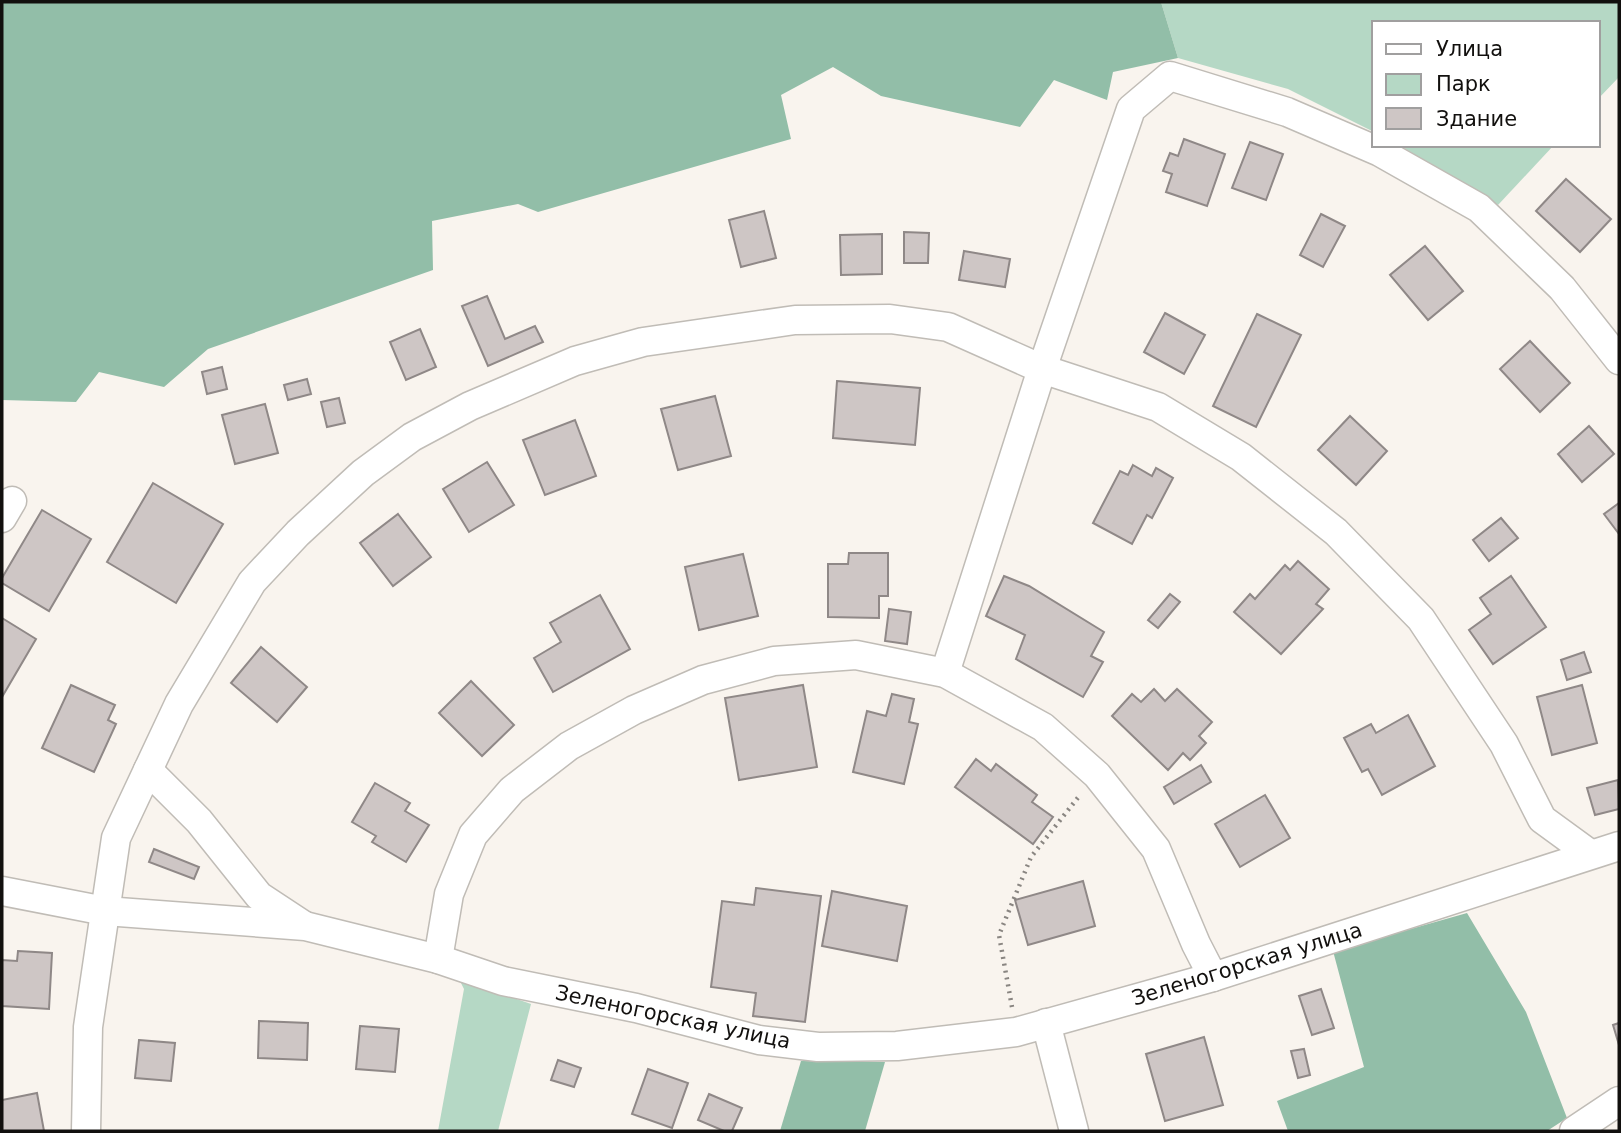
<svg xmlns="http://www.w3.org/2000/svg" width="1621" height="1133" viewBox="0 0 1621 1133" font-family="'DejaVu Sans',sans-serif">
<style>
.green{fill:#b5d8c5}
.forest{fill:#92bea8}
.building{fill:#cec6c5;stroke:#8f8887;stroke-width:2}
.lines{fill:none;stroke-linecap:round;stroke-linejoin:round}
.minor-casing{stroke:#c0bcb6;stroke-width:31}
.path{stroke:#898581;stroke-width:4.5;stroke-dasharray:2 5;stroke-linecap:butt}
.minor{stroke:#fff;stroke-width:28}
.labels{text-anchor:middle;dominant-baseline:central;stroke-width:5;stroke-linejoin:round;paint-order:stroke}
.street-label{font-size:21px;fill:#12100e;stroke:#fff}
</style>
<rect width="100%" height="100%" fill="#f9f4ee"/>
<g class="green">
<path d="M1161,2H1619V77L1598,99V23H1374V132L1288,89L1178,58Z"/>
<path d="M1399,145H1554L1498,205Z"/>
<path d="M459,979L531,1004L498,1131H438L464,989Z"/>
</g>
<g class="forest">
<path d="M2,2H1161L1178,58L1113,72L1107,100L1054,80L1020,127L881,96L833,67L781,95L791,139L538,212L518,204L432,221L433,270L208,349L164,387L99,372L76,402L2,400Z"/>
<path d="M1467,913L1526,1012L1567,1118L1547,1131H1288L1277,1101L1364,1067L1333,951Z"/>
<path d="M801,1061L885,1062L865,1131H780Z"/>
</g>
<g class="building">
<path d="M1184,139L1225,154L1207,206L1166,192L1172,174L1163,171L1170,153L1178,156Z"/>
<path d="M1250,142L1283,154L1266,200L1232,188Z"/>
<path d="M1566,179L1611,219L1580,252L1536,211Z"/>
<path d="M764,211L776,258L741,267L729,220Z"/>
<path d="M1321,214L1345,226L1323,267L1300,255Z"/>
<path d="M904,232L929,233L928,263H904Z"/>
<path d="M882,234V274L841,275L840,235Z"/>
<path d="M1425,246L1463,291L1428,320L1390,275Z"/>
<path d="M964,251L1010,259L1005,287L959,280Z"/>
<path d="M487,296L505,339L535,326L543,342L488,366L462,306Z"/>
<path d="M1165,313L1205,335L1184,374L1144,352Z"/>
<path d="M1257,314L1301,335L1256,427L1213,406Z"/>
<path d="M420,329L436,367L406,380L390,342Z"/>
<path d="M1530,341L1570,383L1540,412L1500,369Z"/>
<path d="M222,367L227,389L207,394L202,372Z"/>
<path d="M307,379L311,394L288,400L284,385Z"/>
<path d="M837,381L920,388L915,445L833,438Z"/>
<path d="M715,396L731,456L678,470L661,409Z"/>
<path d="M339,398L345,423L327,427L321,402Z"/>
<path d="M265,404L278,453L235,464L222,415Z"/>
<path d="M1350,416L1387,451L1356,485L1318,450Z"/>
<path d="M575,420L596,476L545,495L523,440Z"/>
<path d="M1589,426L1614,454L1582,482L1558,454Z"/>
<path d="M487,462L514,505L469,532L443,489Z"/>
<path d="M1133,465L1152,476L1156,468L1173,478L1152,518L1147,515L1132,544L1093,523L1120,471L1128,475Z"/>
<path d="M153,483L223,524L176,603L107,562Z"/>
<path d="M1619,503V534L1604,514Z"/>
<path d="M42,510L91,539L49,611L2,583V578Z"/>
<path d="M398,514L431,557L393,586L360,543Z"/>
<path d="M1501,518L1518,538L1489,561L1473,540Z"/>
<path d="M849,553H888V596H879V618L828,617V564H848Z"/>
<path d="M743,554L758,616L699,630L685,567Z"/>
<path d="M1298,561L1329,589L1316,604L1323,609L1281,654L1234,612L1250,594L1255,599L1285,565L1290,570Z"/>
<path d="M1004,576L1029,586L1104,632L1091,656L1103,662L1083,697L1016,659L1025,635L986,616Z"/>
<path d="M1511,576L1546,627L1493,664L1469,630L1491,614L1480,598Z"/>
<path d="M1170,594L1180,602L1158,628L1148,620Z"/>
<path d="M600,595L630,649L553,692L534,658L561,642L550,623Z"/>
<path d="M889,609L911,612L907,644L885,641Z"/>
<path d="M2,618L36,639L2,697Z"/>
<path d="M261,647L307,687L277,722L231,683Z"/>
<path d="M1584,652L1591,672L1567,680L1561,660Z"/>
<path d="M471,681L514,725L482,756L439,713Z"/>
<path d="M71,685L115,705L108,720L116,724L94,772L42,748Z"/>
<path d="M803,685L817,767L739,780L725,698Z"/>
<path d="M1582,685L1597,743L1552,755L1537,697Z"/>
<path d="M1154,689L1165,701L1177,689L1212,722L1199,736L1206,743L1190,760L1183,753L1168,770L1112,716L1132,694L1141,702Z"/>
<path d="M892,694L914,699L909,722L918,724L904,784L853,772L867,711L886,716Z"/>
<path d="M1408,715L1435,766L1382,795L1368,769L1362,772L1344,738L1371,724L1376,733Z"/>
<path d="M976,759L991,771L996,764L1037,795L1032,802L1053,817L1033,844L955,787Z"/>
<path d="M1201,765L1211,782L1174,804L1164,787Z"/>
<path d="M1618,780L1619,809L1595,815L1587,788Z"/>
<path d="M375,783L410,803L405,811L429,825L406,862L372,842L376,836L352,822Z"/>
<path d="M1265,795L1290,838L1240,867L1215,824Z"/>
<path d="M154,849L199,867L194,879L149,862Z"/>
<path d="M1083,881L1095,926L1028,945L1015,900Z"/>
<path d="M756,888L821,896L805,1022L753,1016L756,993L711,987L722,901L754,905Z"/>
<path d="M832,891L907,906L897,961L822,946Z"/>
<path d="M18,951L52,953L49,1009L2,1006V960L17,961Z"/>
<path d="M1321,989L1334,1028L1312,1035L1299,996Z"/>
<path d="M259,1021L308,1023L307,1060L258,1058Z"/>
<path d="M1619,1023V1045L1613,1025Z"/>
<path d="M360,1026L399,1029L395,1072L356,1069Z"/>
<path d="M1204,1037L1223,1105L1165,1121L1146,1054Z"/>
<path d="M139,1040L175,1043L171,1081L135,1078Z"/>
<path d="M1304,1049L1310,1075L1298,1078L1291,1051Z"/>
<path d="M558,1060L581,1068L574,1087L551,1080Z"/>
<path d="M648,1069L688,1083L672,1128L632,1114Z"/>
<path d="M37,1093L44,1131H2V1100Z"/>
<path d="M709,1094L742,1108L732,1131H724L698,1120Z"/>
</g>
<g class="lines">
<defs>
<g id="minor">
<path d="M2,518L12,501"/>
<path d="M945,673L1042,369L1131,109L1170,76L1287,112L1380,152L1479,208L1562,288L1619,360"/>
<path d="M148,770L199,821L259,896L303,925"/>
<path d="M2,891L105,911L305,926L438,959L503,981L636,1008L759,1040L818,1047L897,1046L1016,1032L1213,977L1619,846"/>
<path d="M438,959L449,894L473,835L512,790L569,746L634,710L703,680L774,661L856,655L945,673L1043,727L1097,775L1156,849L1196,944L1213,977"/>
<path d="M1046,1023L1074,1131"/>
<path d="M86,1131L88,1027L116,838L179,704L252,582L298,533L363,473L412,437L470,406L575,361L643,342L795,320L890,319L948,327L1042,369L1158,407L1241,457L1336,532L1421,619L1504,744L1542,819L1590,854"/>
<path d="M1574,1131L1619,1101"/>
</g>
</defs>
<use href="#minor" class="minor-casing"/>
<path class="path" d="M1012,1007L999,935L1031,857L1080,795"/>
<use href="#minor" class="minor"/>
</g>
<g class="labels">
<g class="street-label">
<text transform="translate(1247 964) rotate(-17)">Зеленогорская улица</text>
<text transform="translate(673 1017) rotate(12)">Зеленогорская улица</text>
</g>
</g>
<rect width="1621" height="1133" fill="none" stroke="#12100e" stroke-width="7"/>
<rect x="1372" y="21" width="228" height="126" fill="#ffffff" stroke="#a09f9f" stroke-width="2"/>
<rect x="1386" y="44" width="35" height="10" fill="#ffffff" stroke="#a09f9f" stroke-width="2"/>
<text x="1436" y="56" font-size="21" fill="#12100e">Улица</text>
<rect x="1386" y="74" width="35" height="21" fill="#b5d8c5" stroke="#a09f9f" stroke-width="2"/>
<text x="1436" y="91" font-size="21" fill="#12100e">Парк</text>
<rect x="1386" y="108" width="35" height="21" fill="#cec6c5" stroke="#a09f9f" stroke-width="2"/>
<text x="1436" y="126" font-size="21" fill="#12100e">Здание</text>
</svg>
